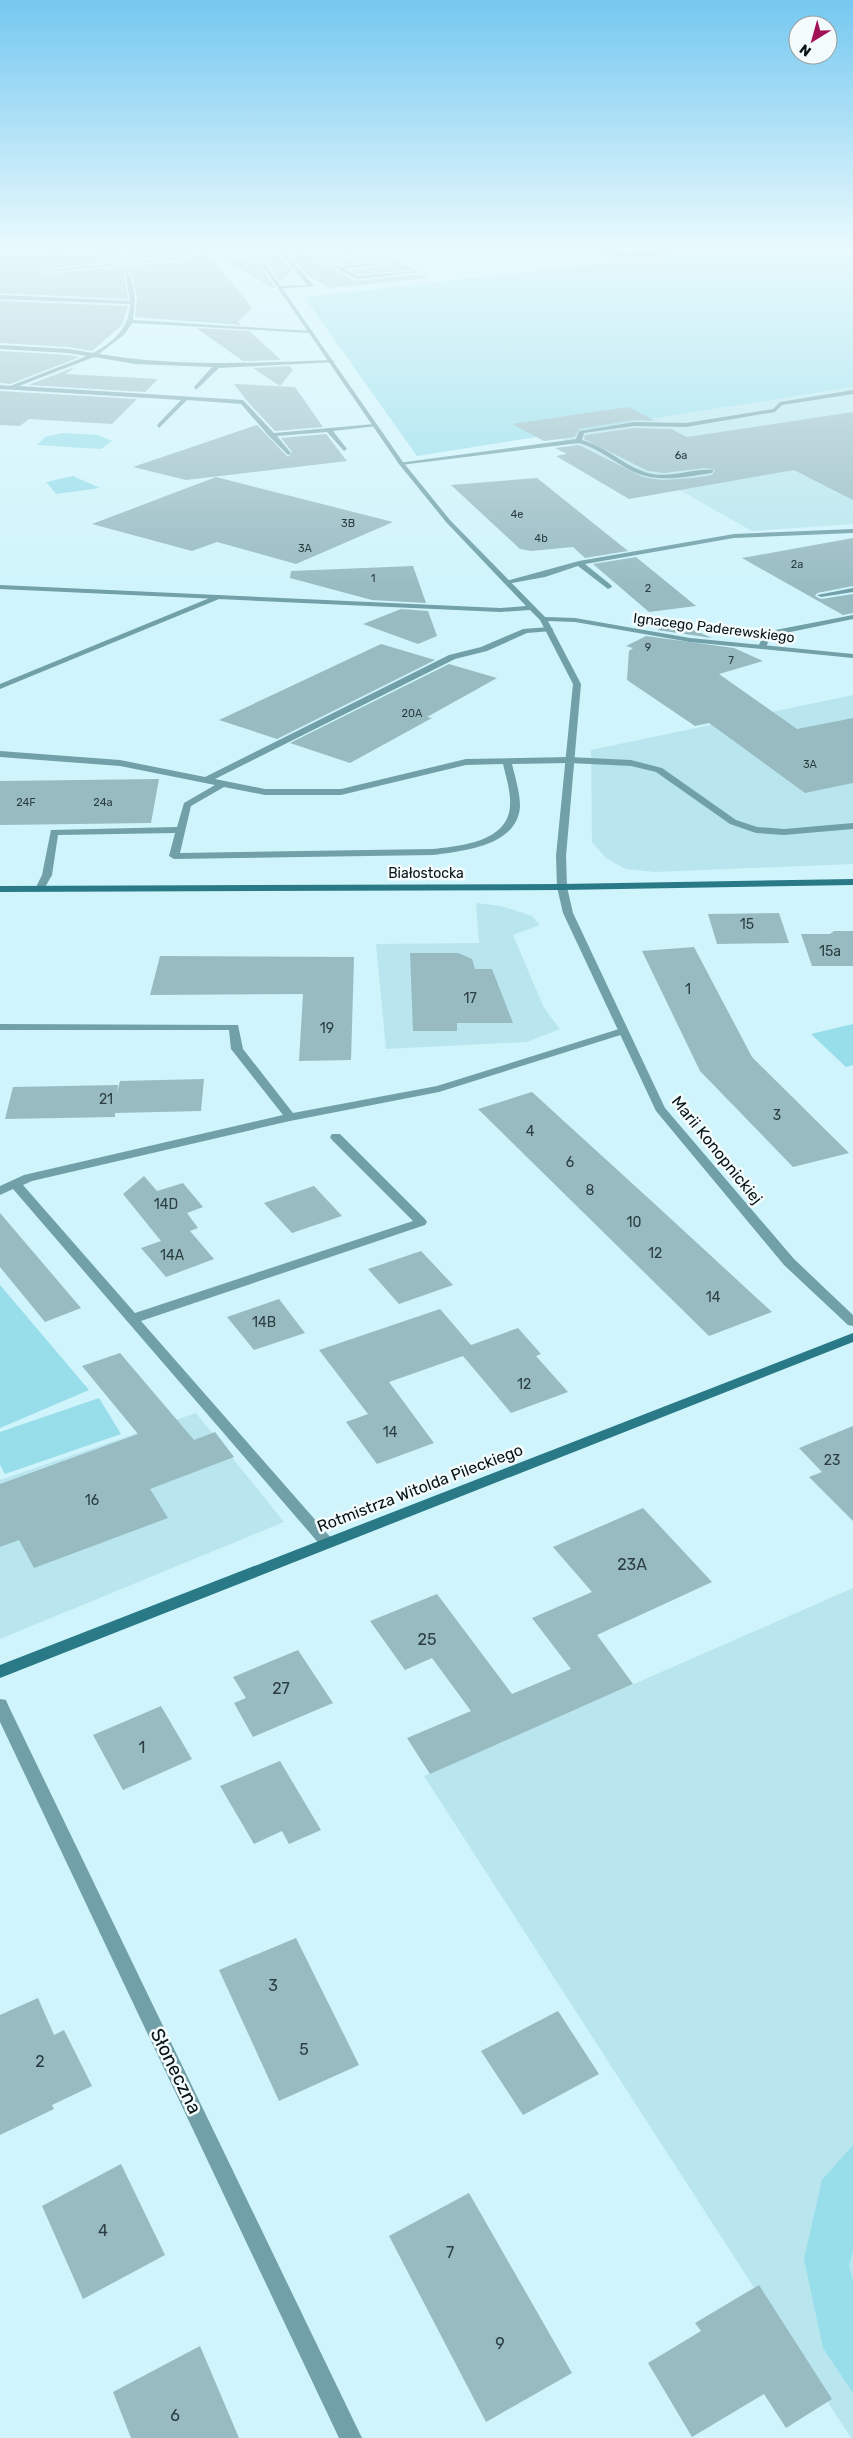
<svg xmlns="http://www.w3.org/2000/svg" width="853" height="2438" viewBox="0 0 853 2438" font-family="Rubik,sans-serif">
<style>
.built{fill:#b9e6ee}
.green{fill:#98ddea}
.building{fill:#98bbc2}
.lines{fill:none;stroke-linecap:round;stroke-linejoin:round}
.lane{fill:#71a0a8;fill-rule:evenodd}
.street{fill:#71a0a8;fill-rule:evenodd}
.secondary{fill:#297a86;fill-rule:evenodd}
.labels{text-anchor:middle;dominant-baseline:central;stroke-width:5;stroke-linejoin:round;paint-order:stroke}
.far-number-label{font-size:11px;fill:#2b3e41}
.far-street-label{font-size:14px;fill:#071416;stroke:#f4fbfd}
.number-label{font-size:14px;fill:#2b3e41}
.street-label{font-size:16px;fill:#071416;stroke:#f4fbfd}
.near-number-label{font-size:16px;fill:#2b3e41}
.near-street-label{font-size:19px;fill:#071416;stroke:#f4fbfd}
</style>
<rect width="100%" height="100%" fill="#cff4fb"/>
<g class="built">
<path d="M67,249H241L246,257L39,278L8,254Z"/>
<path d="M581,249H730L613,262Z"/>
<path d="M853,387V524L752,531L663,481L643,484L553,434Z"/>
<path d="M853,695V864L654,872L626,869L606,858L592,842L591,750Z"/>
<path d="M476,903L501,906L532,916L540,925L513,935L544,1008L560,1029L527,1042L386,1049L376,944L479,943Z"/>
<path d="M196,1413L284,1522L0,1639V1480Z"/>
<path d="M853,1588V2438H851L424,1776Z"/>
</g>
<g class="green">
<path d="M730,249H853V387L417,456L304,297Z"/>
<path d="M63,433L98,435L112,441L101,449L37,445L45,437Z"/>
<path d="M73,476L100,488L56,494L46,482Z"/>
<path d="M853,1024V1065L846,1067L811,1034Z"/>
<path d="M0,1285L89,1390L0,1428Z"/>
<path d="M99,1398L121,1434L5,1474L0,1465V1432Z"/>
<path d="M853,2145V2250L849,2266L853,2281V2393L823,2348L804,2259L822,2180Z"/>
</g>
<g class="building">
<path d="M70,249H114L63,253L62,257L149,251L151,249H204L181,255L42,269L40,271L44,274L181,261L208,253L252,308L238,322L241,325L135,317L137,298L132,275L129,272L124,275L128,299L0,293V256Z"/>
<path d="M326,249H374L376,250L321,255L312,250Z"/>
<path d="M302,252L356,281L421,274L429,278L329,288L307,275L288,253Z"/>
<path d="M278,254L292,270L280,282L262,255Z"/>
<path d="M384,254L395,260L339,265L331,260Z"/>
<path d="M254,256L275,287L273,288L224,259Z"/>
<path d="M402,263L414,270L358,274L350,270Z"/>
<path d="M0,301L128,306L122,325L92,351L68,347L0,343Z"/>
<path d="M196,328L249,331L281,360L243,361Z"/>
<path d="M0,351L68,355L80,357L10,384L0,383Z"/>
<path d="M289,366L293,370L280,386L253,368Z"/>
<path d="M75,367L66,374L158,379L145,392L28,385Z"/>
<path d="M234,384L295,387L323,427L275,431L247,401Z"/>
<path d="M0,391L137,399L112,424L29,419L20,426L0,425Z"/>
<path d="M628,407L655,421L634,420L579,429L575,437L544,441L512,424Z"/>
<path d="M853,412V500L794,470L629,499L556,456L567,454L555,448L579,445L643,477L662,480L692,478L712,475L715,470L705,468L664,473L648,471L584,439L585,435L634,428L671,429L687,437Z"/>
<path d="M257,425L288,457L292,452L281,438L326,434L347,461L186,480L133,467Z"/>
<path d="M216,477L393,522L296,564L217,542L192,551L92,524Z"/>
<path d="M537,478L628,551L585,558L573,547L531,551L520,549L451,485Z"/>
<path d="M853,538V586L817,593L815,596L821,599L853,594V613L843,615L742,558Z"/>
<path d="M636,557L696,606L649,612L593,564Z"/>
<path d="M413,566L426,603L372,600L290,578L291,571Z"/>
<path d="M401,609L428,611L437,636L418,644L363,624Z"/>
<path d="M675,622L712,638L657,630Z"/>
<path d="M646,636L734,648L763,661L719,674L797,729L853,718V783L805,793L709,723L695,726L627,680L629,651L633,648L626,646Z"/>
<path d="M381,644L435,660L277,739L219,720Z"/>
<path d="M449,664L497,678L427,717L432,718L350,763L290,743Z"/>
<path d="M159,779L151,823L0,825V781Z"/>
<path d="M779,913L789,943L717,944L708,914Z"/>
<path d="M834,931H853V966H812L801,934H830Z"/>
<path d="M694,947L752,1057L849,1153L793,1167L700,1071L642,951Z"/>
<path d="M410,953H458L472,959L475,969H492L513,1023H457V1031H413Z"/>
<path d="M160,956L354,957L351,1060L299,1061L303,994L150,995Z"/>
<path d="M204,1079L201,1111L115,1113V1117L5,1119L13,1087L118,1085L117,1093L120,1081Z"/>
<path d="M532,1092L658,1207L772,1312L709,1336L478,1109Z"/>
<path d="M144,1176L157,1191L183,1183L203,1207L187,1213L198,1228L190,1231L214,1259L166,1277L141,1248L161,1241L123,1194Z"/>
<path d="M314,1186L342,1216L292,1233L264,1203Z"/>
<path d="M0,1213L81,1308L45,1322L0,1267Z"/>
<path d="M421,1251L453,1285L399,1304L368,1269Z"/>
<path d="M279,1299L305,1333L254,1350L227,1317Z"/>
<path d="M440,1309L471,1345L518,1328L541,1354L536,1356L568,1392L511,1413L463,1356L389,1382L434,1443L377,1464L346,1422L368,1414L319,1350Z"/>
<path d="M120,1353L194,1440L215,1432L234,1457L150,1489L168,1518L34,1568L19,1540L0,1547V1484L138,1434L82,1366Z"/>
<path d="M853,1426V1521L809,1477L822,1472L799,1448Z"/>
<path d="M643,1508L712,1582L597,1635L633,1684L430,1774L407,1738L471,1711L432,1658L405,1670L370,1621L437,1594L512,1694L571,1669L532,1618L592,1592L553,1547Z"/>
<path d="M298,1650L333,1703L253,1737L234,1703L246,1698L233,1677Z"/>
<path d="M161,1706L192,1759L123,1790L93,1735Z"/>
<path d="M280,1761L321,1830L289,1844L282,1831L254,1844L220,1786Z"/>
<path d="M296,1938L359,2065L279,2101L219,1970Z"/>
<path d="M38,1998L54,2035L64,2030L92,2086L52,2105L54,2109L0,2135V2015Z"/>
<path d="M558,2011L599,2074L523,2115L481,2051Z"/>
<path d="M121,2164L165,2255L83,2299L42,2206Z"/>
<path d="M469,2193L572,2373L486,2422L389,2236Z"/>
<path d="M759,2285L832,2399L786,2428L764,2394L692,2437L648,2363L701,2331L695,2323Z"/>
<path d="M200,2346L239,2438H131L113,2392Z"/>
</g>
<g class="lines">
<g class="lane">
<path d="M132,249H149L65,256L63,255Z"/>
<path d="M210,249H216L181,259L44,272L42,271L181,257Z"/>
<path d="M290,249H306L321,257L384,251L386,252L325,259L339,267L399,261L401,262L344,269L358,276L419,271L421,272L357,279L302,250L284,252L314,286L278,289L280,286L307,285L279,252L253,253Z"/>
<path d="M590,249L628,254L691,249C673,257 606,260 590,249Z"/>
<path d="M128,274L130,275L135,298L133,320L313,331L310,333L132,323L125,334L99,354C176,367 254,363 332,360L335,362L219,368L196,390L194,387L212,367L135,364L94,357L19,386L243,400L274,433L374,424L377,426L333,431L347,449L344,451L327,432L277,436L291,453L288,455L269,436L241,404L187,400L159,428L157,425L181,400L0,389V385L10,386L87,356L68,353L0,349V345L68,349L93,353C113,342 129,329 130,304L0,299V295L130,301L126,275Z"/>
<path d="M853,390V394L782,405L775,412L686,427L634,426L584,433L582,440C607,447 624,466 648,473C670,479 692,468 713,470V472L711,473C686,477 658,483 634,472C615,463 600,449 579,443L401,465L398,463L576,439L579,431L634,422L686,423L773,409L780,402Z"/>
<path d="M853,529V533L734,538L585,564L611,585L612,587L608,589L578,566L545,577L507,584L503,582L579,561L734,534Z"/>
<path d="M853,588V592L821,597L817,595Z"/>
<path d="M217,595L224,597L0,689V684Z"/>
<path d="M853,615V619L771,636L765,649L758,647L765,632Z"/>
<path d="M549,627L553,629L552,631L527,633L487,651L455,659L215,779L265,789H341L466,759L569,757L631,760L662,768L736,820L757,827L784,829L853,823V829L784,835L756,833L730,824L656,772L631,766L569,763L512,764C515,777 520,792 520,806C518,846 463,851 433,855L174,859L169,856L175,833L58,835L52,875L43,891H37L35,889L42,875L51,830L177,827L184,803L215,785L120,766L0,757V751L120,760L205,777L449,655L481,647L523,629ZM503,764C506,777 511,792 510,806C508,842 460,846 433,849L180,853L191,806L224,787L265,795H341L466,765Z"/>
<path d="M0,1024L238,1025L243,1049L293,1113L437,1086L619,1029L623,1028L628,1031L627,1033L439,1092L290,1121L32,1181L23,1185L135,1313L413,1221L332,1140L330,1137L332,1134H340L425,1219L427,1222L425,1225L141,1321L332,1539L335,1543L332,1547L327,1548L322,1547L13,1189L0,1195V1186L24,1175L283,1115L231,1049L229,1030H0Z"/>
</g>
<g class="street">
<path d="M251,249H255L403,462L450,520L545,617L575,618L690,638L853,654V658L690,642L575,622L548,621L581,684L566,856L567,887L573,913L665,1108L794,1259L853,1315V1326L848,1325L784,1265L656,1111L563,913L557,887L556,856L573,684L540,620L530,610L500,612L0,589V585L500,608L526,606L446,522L399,464Z"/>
<path d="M0,1699L6,1700L8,1705L362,2438H339L0,1722Z"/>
</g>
<g class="secondary">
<path d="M853,879V885L562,890L0,892V886L562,884Z"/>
<path d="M853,1333V1342L0,1678V1665Z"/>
</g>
</g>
<linearGradient id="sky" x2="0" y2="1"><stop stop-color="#75c8f0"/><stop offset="0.42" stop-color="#e9fafd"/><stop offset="1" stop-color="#e9fafd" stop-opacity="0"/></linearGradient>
<rect width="853" height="590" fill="url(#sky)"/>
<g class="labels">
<g class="far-number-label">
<text x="681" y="455">6a</text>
<text x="517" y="514">4e</text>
<text x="348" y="523">3B</text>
<text x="541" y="538">4b</text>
<text x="305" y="548">3A</text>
<text x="797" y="564">2a</text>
<text x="373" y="578">1</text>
<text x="648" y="588">2</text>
<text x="648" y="647">9</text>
<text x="731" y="660">7</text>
<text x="412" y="713">20A</text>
<text x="810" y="764">3A</text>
<text x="26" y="802">24F</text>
<text x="103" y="802">24a</text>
</g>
<g class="far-street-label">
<text transform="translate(714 628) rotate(7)">Ignacego Paderewskiego</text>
<text x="426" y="873">Białostocka</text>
</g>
<g class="number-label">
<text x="747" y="924">15</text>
<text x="830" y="951">15a</text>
<text x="688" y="989">1</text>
<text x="470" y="998">17</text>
<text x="327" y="1028">19</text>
<text x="106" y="1099">21</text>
<text x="777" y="1115">3</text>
<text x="530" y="1131">4</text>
<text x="570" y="1162">6</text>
<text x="590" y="1190">8</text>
<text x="166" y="1204">14D</text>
<text x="634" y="1222">10</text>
<text x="655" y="1253">12</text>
<text x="172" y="1255">14A</text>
<text x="713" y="1297">14</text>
<text x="264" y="1322">14B</text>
<text x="524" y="1384">12</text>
<text x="390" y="1432">14</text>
<text x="832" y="1460">23</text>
<text x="92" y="1500">16</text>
</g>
<g class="street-label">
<text transform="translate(717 1150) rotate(51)">Marii Konopnickiej</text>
<text transform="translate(420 1488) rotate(-21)">Rotmistrza Witolda Pileckiego</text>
</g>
<g class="near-number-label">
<text x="632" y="1564">23A</text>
<text x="427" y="1639">25</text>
<text x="281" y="1688">27</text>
<text x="142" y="1747">1</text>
<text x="273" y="1985">3</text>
<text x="304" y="2049">5</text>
<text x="40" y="2061">2</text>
<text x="103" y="2230">4</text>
<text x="450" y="2252">7</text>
<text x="500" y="2343">9</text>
<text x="175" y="2415">6</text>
</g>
<g class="near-street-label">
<text transform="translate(176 2071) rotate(64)">Słoneczna</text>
</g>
</g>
<g transform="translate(813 40) rotate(217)"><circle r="24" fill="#f4fbfd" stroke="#959fa1"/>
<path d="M0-4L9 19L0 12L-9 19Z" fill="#a21156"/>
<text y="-8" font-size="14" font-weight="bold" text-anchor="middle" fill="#071416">N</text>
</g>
</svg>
